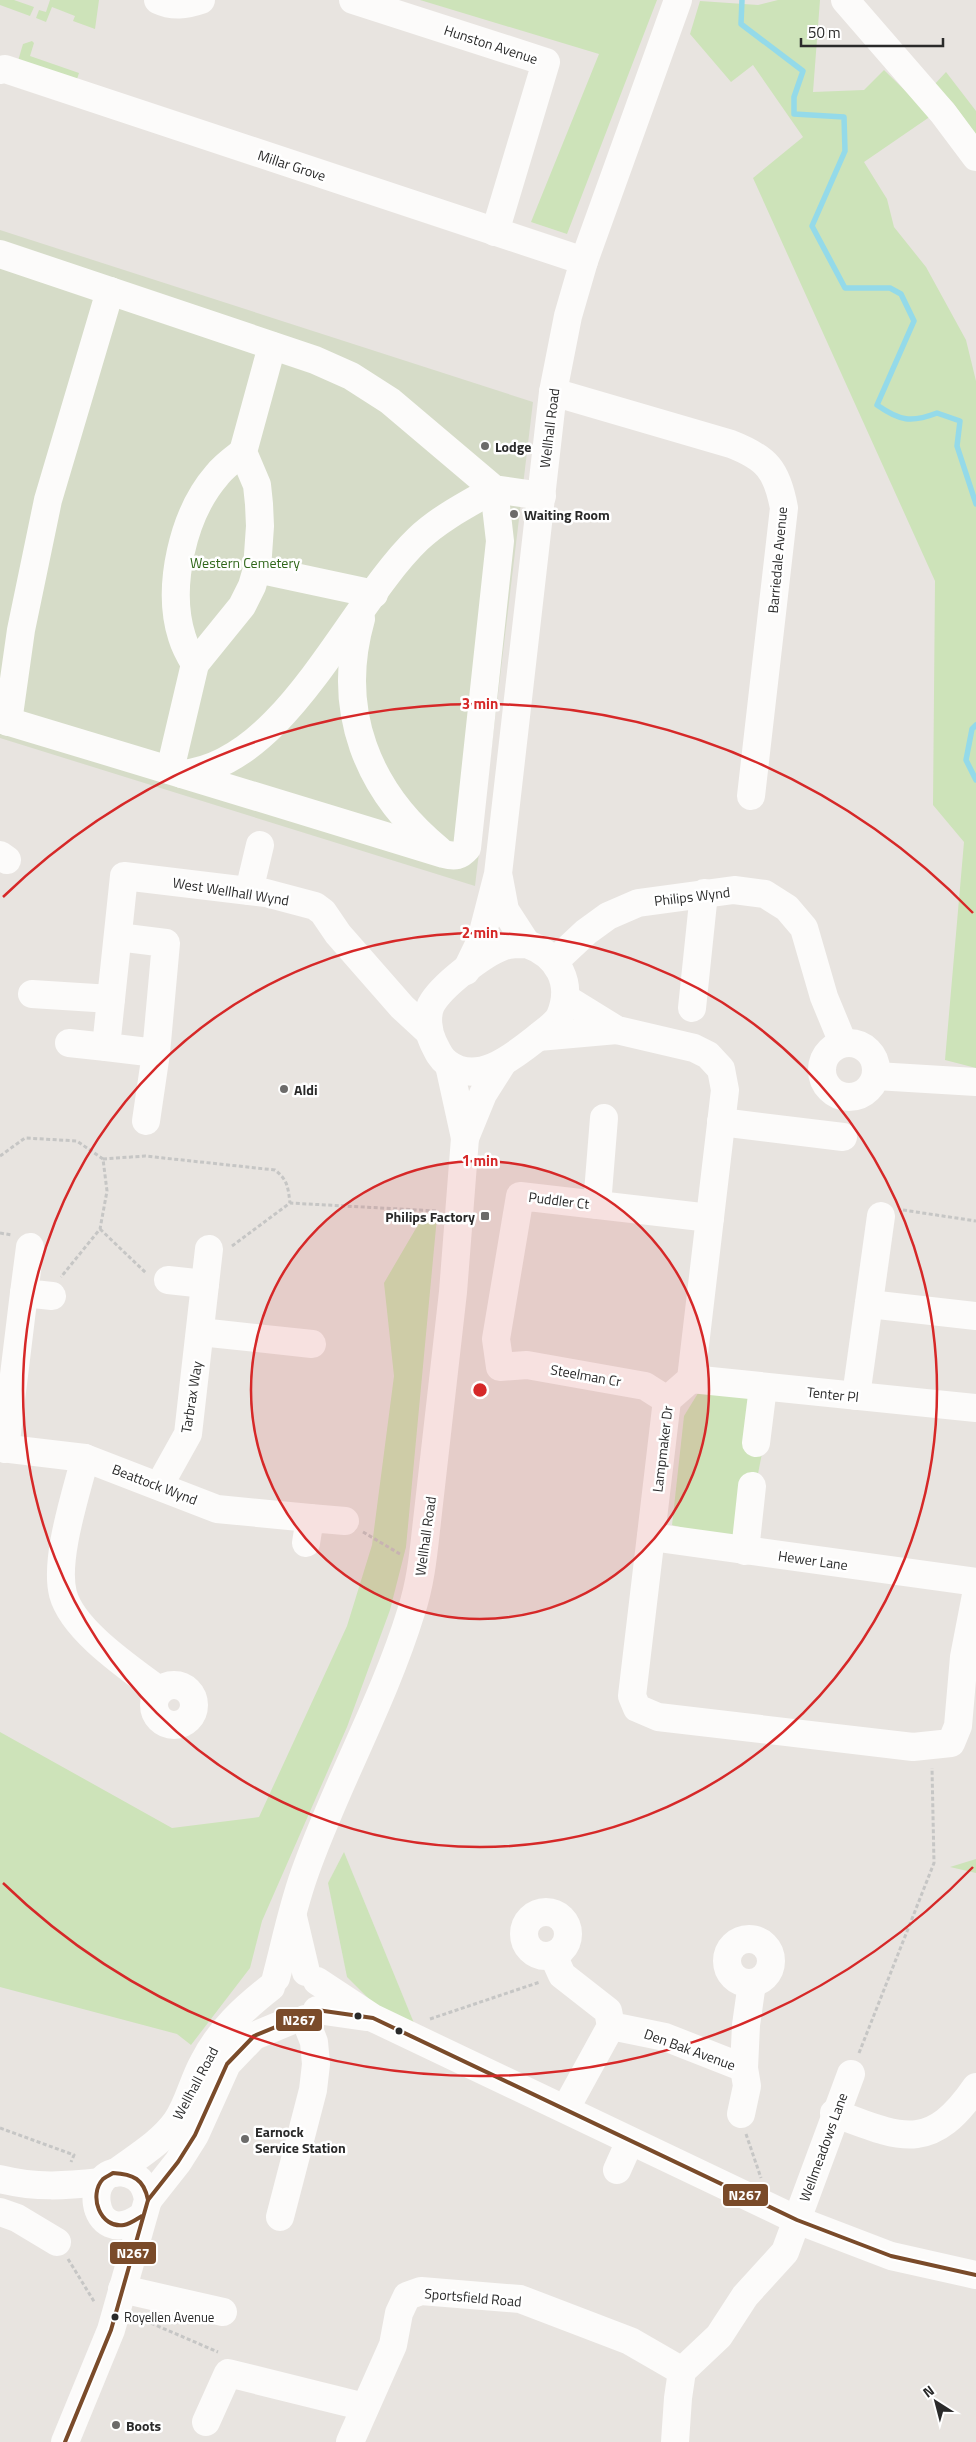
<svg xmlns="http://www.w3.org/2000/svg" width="976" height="2442" viewBox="0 0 976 2442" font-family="'Titillium Web',sans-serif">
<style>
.green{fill:#cde3b9}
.cemetery{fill:#d6dcc8}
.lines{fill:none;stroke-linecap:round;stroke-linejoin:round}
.stream{stroke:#94dae9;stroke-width:5.5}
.path{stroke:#c6c6c5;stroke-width:3;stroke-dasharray:4 2.5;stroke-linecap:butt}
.minor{stroke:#fcfbfa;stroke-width:28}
.bus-1-casing{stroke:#fff;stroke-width:8}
.bus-1{stroke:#7a4b2a;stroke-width:4}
.ring{fill:none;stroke:#d62828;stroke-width:2.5}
.poi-dot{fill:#6c6b6a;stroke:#fff;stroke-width:2}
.bus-dot{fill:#2a2a2a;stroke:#fff;stroke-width:2}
.labels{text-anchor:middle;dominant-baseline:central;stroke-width:5;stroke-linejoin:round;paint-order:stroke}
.bus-label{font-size:13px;fill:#2a2a2a;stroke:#fff;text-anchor:start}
.street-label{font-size:14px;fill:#2a2a2a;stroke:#fff}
.poi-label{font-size:14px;font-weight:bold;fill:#2a2a2a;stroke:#fff;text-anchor:start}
.park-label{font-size:14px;fill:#30671b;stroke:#fff}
.centre{fill:#d62828;stroke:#fff;stroke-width:2.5}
.ring-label{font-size:15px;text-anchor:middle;font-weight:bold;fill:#d62828;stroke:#fff;stroke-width:5;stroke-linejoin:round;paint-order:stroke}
.line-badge{stroke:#fff;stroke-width:2}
.badge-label{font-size:14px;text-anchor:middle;font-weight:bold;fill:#fff}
</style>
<rect width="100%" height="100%" fill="#e8e4e0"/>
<g class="green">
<path d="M0,0H14L34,7L30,16L0,5Z"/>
<path d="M50,0H99L95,29L73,21L75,16L52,7L46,22L36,18L39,10L46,12Z"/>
<path d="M420,0H657L567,234L531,222L599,54Z"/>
<path d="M778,0H820L813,92L864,90L884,70L931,116L864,162L887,199L894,227L926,267L966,340L976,381V1068L945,1060L964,842L933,805L935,581L753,178L803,137L753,65L731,82L690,34L700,1L758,5Z"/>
<path d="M32,41L34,43L30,56L79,73L74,88L18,61L23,44Z"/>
<path d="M946,72L976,111V135L953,103L934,85Z"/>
<path d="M437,1217L406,1547L390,1610L347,1727L262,1921L250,1968L191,2045L177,2034L0,1987V1732L172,1828L259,1817L347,1626L372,1545L394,1376L384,1283L422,1218Z"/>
<path d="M703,1385L753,1390L763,1448L757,1479L736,1541L672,1525L684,1416Z"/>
<path d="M344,1852L416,2028L381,2011L347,1977L328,1883Z"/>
<path d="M976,1859V1873L950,1867Z"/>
</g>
<path class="cemetery" d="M0,230L533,402L475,886L0,738Z"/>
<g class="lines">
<g class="stream">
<path d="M742,0L741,24L803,71L794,97V114L844,117L845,151L812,226L845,288H890L901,294L914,321L877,405C900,421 911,423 937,413L960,421L957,446L976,504"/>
<path d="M976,725L972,729L966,760L976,780"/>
</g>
<g class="path">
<path d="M0,1156L25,1138L77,1141L103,1159L107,1191L100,1229L61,1277"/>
<path d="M103,1159L145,1156L275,1170C288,1180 288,1188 290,1203"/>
<path d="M903,1210L976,1221"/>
<path d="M100,1229L146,1273"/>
<path d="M0,1233L12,1235"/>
<path d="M232,1246L290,1203L436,1211"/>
<path d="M363,1532L400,1554"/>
<path d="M430,2019L540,1982"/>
<path d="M859,2053L934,1863L932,1768"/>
<path d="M0,2128L74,2155L71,2162"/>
<path d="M746,2134L761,2178"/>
<path d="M68,2259L95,2303"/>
<path d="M139,2318L218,2352"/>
</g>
<g class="minor">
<path d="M158,0C173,7 186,5 201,0"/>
<path d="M353,0L546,62L495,232"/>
<path d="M845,0L943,113L976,157"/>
<path d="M0,70L5,69L584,261"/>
<path d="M0,254L315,360L351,376L390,401L494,489L542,496"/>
<path d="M553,392L731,444C767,458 777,470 784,508L751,796"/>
<path d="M257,569L374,594"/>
<path d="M361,619C335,710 367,791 439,850"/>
<path d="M195,664C190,656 185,647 182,637C166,587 183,514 217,475C224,466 234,459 243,452"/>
<path d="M0,719L182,774C286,764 349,605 418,539C440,518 468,504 494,489"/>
<path d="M8,722L21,630L48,500L110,291"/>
<path d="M170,770L195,664L242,606L252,586L257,569L260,526L259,504L257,485L243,452L272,346"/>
<path d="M182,774L444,854C455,857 460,856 467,848L500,541L494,489"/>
<path d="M0,855L7,860"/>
<path d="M499,878L505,910L527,944"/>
<path d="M249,891L260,845"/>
<path d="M527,944C558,955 574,983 560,1016C556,1024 545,1031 538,1037C515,1055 478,1087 447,1063C440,1058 437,1050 433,1042C428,1031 426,1016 431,1005C441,986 484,953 504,946C511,944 520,944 527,944Z"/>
<path d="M555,961L586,932L608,916L638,903L734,890L765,894L787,908L804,928L824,997L843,1043"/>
<path d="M466,971L481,940L498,874L553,392L568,316L584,261L678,0"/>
<path d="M32,994L111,999L124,876L266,893L315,906L323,912L338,934L402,1007L428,1031"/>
<path d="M565,998L617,1030L694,1048L708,1055L721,1069L725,1090L691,1379L667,1400L632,1696L637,1708L658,1717L913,1747L951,1743L958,1726L964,1657L976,1595"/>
<path d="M111,999L106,1047L156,1053L166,943L118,937"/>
<path d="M692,1008L704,893"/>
<path d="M538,1037L617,1030"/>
<circle cx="849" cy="1070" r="27"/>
<path d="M69,1043L106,1047"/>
<path d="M449,1065L465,1138"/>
<path d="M876,1076L976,1082"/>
<path d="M146,1121L156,1053"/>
<path d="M721,1122L843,1137"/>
<path d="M597,1205L604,1118"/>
<path d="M30,1247L24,1293L52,1296"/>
<path d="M168,1280L205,1284"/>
<path d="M869,1304L976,1316"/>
<path d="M200,1332L312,1344"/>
<path d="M691,1379L976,1408"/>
<path d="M856,1396L881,1216"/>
<path d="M667,1400L645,1386L527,1365L500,1367L496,1339L520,1196L710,1218"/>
<path d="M756,1443L763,1387"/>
<path d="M0,1448L85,1458L217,1509L310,1518"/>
<path d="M5,1449L24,1293"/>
<path d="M85,1458C76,1494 54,1559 63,1594C73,1631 131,1669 160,1691"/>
<path d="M159,1486L188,1434L209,1249"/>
<path d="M651,1537L976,1582"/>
<path d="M306,1543L310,1518L345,1521"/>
<path d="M745,1551L752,1486"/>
<circle cx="174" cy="1705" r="20"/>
<circle cx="546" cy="1934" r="22"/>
<path d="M293,1917L306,1972"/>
<circle cx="749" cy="1961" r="22"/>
<path d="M553,1955L562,1975L608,2011L611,2026L665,2037L744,2068L746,2025L752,1983"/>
<path d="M276,1978C285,1944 292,1909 304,1875C335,1786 383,1703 411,1612C420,1585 423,1558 426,1530L453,1292L465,1138L483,1094L502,1064"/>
<path d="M317,1981L373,2018L797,2220L891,2256L976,2275"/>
<path d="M317,2010L366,2017"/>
<path d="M566,2108L611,2026"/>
<path d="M834,2113C901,2138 930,2154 976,2087"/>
<path d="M741,2114L747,2086L744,2068"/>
<path d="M617,2170L630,2141"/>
<path d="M115,2173C135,2158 161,2143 176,2122C188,2105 193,2081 203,2063C219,2031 243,2009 271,1987"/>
<path d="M0,2179C37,2188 64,2186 101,2182"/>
<path d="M148,2200L178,2162L195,2135L227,2064L254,2036L290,2021"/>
<path d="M0,2212L17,2218L57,2242"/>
<path d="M280,2217L313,2090L316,2064L314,2042L305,2019"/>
<path d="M122,2289L223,2312"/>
<path d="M206,2422L228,2373L365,2407"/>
<path d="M65,2442L111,2330L148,2200C146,2187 141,2178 129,2174C80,2158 88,2255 142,2216"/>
<path d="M350,2442L393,2345L399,2313L407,2296L421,2291L520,2299L630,2341L682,2371"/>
<path d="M675,2442L678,2398L682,2371L719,2336L745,2296L785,2252L851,2074"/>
</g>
<defs>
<g id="bus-1">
<path d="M148,2200L178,2162L195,2135L227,2064L254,2036L290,2021L305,2019L317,2010L373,2018L797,2220L891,2256L976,2275"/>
<path d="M65,2442L111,2330L148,2200C144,2179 133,2174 113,2173C110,2175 105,2177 103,2179C88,2195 100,2229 124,2225C130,2224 137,2219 142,2216"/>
</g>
</defs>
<use href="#bus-1" class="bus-1-casing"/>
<use href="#bus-1" class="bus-1"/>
</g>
<circle cx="480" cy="1390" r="229" fill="#d62828" fill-opacity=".12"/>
<g class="ring">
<circle cx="480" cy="1390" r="229"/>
<circle cx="480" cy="1390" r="457"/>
<path d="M973 1867A686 686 0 0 1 3 1883M3 897A686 686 0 0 1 973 913"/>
</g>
<g class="poi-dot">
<circle cx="485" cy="446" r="5"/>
<circle cx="514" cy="514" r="5"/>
<circle cx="284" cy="1089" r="5"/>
<rect x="480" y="1211" width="10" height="10" rx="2.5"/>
<circle cx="245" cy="2139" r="5"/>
<circle cx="116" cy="2425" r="5"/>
</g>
<g class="bus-dot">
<circle cx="358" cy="2016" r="4.5"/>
<circle cx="399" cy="2031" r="4.5"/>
<circle cx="115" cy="2317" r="4.5"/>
</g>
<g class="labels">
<g class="bus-label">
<text x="124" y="2317">Royellen Avenue</text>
</g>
<g class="street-label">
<text transform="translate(491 44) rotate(18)">Hunston Avenue</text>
<text transform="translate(292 165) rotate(18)">Millar Grove</text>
<text transform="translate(549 428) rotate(-83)">Wellhall Road</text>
<text transform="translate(777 560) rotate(-85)">Barriedale Avenue</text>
<text transform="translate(231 891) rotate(9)">West Wellhall Wynd</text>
<text transform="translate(692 896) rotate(-7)">Philips Wynd</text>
<text transform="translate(559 1200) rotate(7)">Puddler Ct</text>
<text transform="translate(586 1375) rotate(10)">Steelman Cr</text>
<text transform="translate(833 1394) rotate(6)">Tenter Pl</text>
<text transform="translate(191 1397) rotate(-81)">Tarbrax Way</text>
<text transform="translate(662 1449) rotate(-83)">Lampmaker Dr</text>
<text transform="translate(155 1484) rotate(21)">Beattock Wynd</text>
<text transform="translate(425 1536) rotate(-82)">Wellhall Road</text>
<text transform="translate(813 1560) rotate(8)">Hewer Lane</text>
<text transform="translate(690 2049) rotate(20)">Den Bak Avenue</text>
<text transform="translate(195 2083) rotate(-62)">Wellhall Road</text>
<text transform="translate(823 2147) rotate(-70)">Wellmeadows Lane</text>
<text transform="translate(473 2297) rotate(5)">Sportsfield Road</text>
</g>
<g class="poi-label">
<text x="495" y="446">Lodge</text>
<text x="524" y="514">Waiting Room</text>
<text x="294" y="1089">Aldi</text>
<text x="475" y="1216" text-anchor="end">Philips Factory</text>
<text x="255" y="2131">Earnock<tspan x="255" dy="16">Service Station</tspan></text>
<text x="126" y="2425">Boots</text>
</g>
<g class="park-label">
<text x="245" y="562">Western Cemetery</text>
</g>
</g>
<circle cx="480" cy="1390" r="8" class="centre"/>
<g class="ring-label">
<text x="480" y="709">3 min</text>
<text x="480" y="938">2 min</text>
<text x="480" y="1166">1 min</text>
</g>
<g class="line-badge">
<rect x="275" y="2008" width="48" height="24" rx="5" fill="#7a4b2a"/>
<rect x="722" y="2183" width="47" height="24" rx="5" fill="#7a4b2a"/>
<rect x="109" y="2241" width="48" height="24" rx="5" fill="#7a4b2a"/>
</g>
<g class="badge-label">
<text x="299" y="2025">N267</text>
<text x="745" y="2200">N267</text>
<text x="133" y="2258">N267</text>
</g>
<g transform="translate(936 2402) rotate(324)" stroke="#ffffff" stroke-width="4" paint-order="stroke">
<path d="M0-4L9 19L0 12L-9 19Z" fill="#2a2a2a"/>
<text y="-8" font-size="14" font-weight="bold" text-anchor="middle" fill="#2a2a2a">N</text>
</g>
<path d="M801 38v8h142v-8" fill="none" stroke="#2a2a2a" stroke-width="2.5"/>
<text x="808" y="38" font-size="15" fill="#2a2a2a" stroke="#ffffff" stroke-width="4" paint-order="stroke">50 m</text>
</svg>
